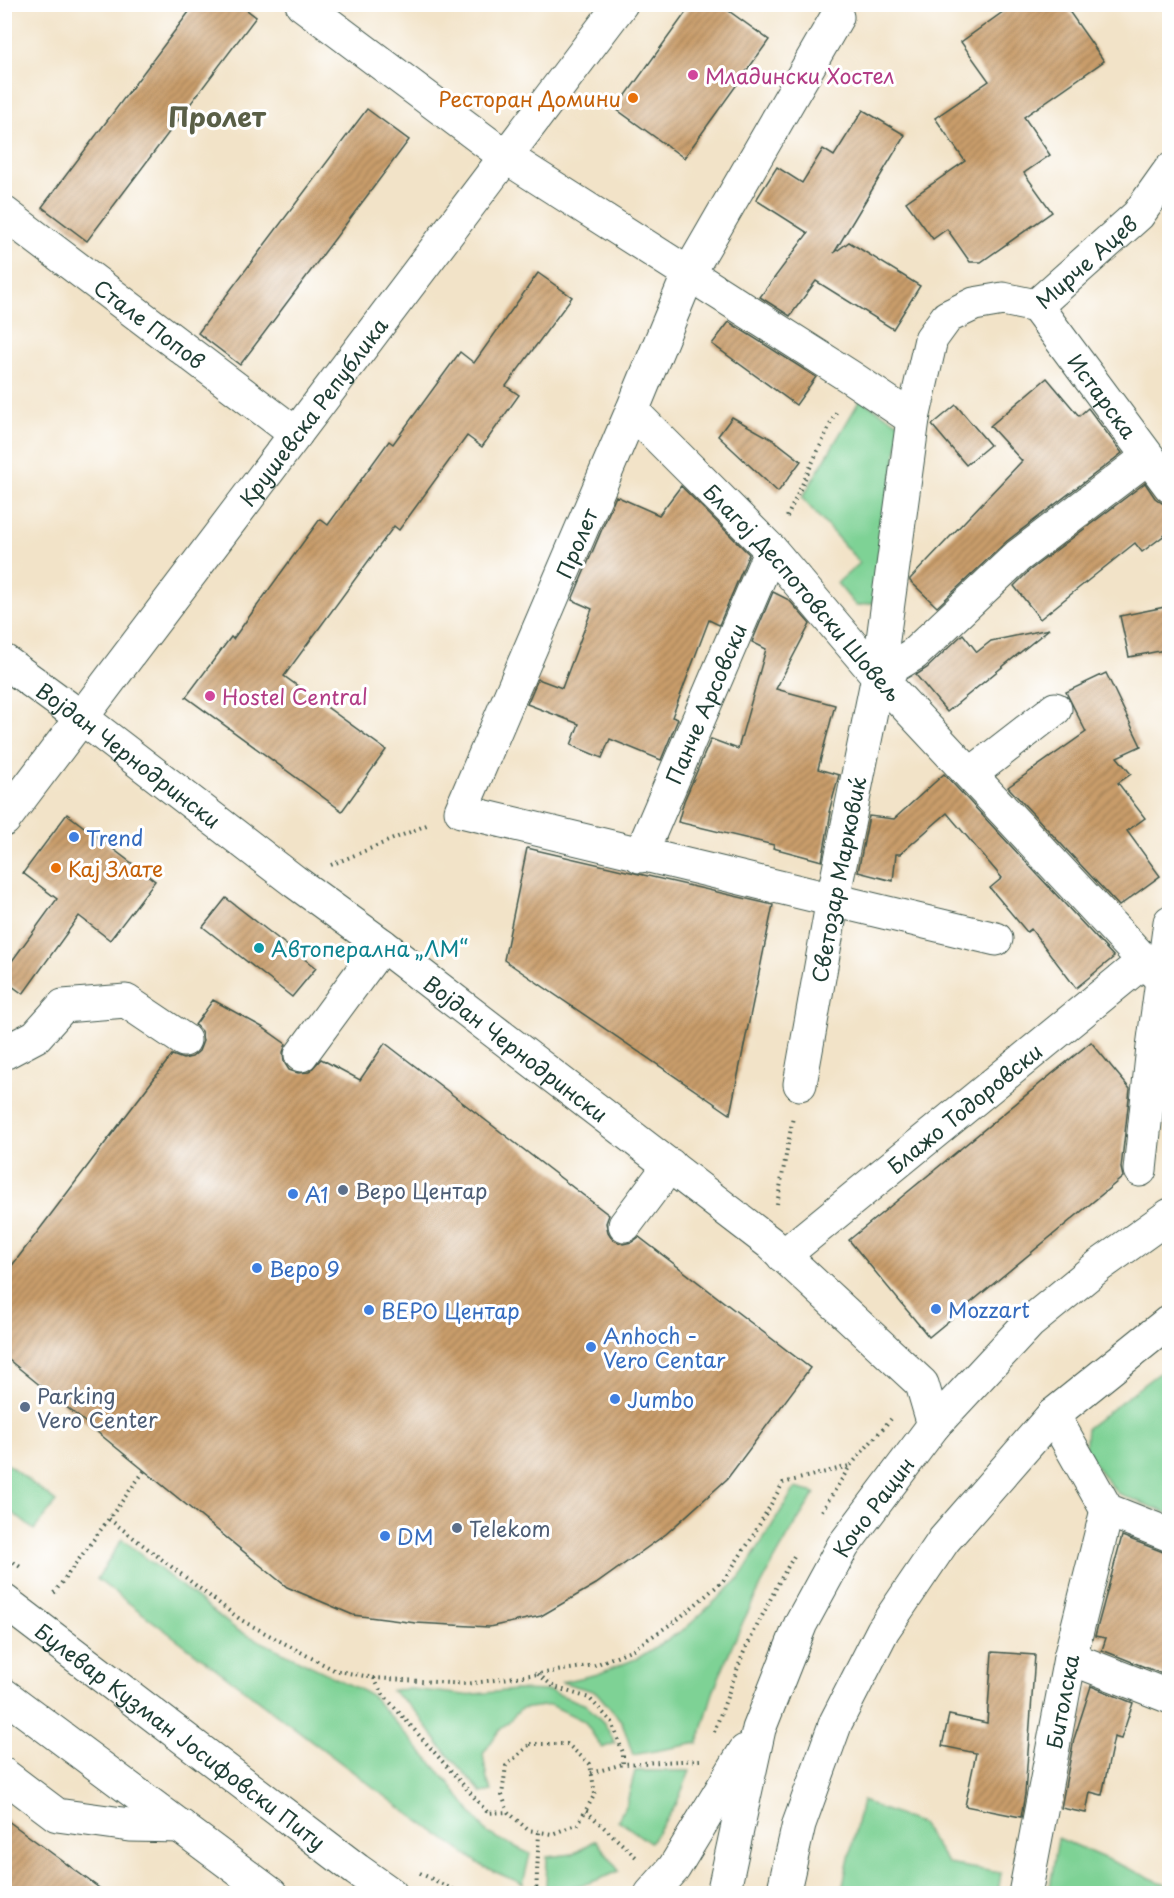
<svg xmlns="http://www.w3.org/2000/svg" width="1174" height="1898" viewBox="0 0 1174 1898" font-family="'Playpen Sans',sans-serif">
<style>
.grass{fill:#7ed295;stroke:#4e8864;stroke-width:1.5}
.building{fill:url(#building-hatch)}
.lines{fill:none;stroke-linecap:round;stroke-linejoin:round}
.minor-casing{stroke:#3f564a;stroke-width:35}
.path{stroke:#3f564a;stroke-width:4;stroke-dasharray:1.5 4.5;stroke-linecap:butt}
.minor{stroke:#fff;stroke-width:33}
.hotel-dot{fill:#d1479c;stroke:#fff;stroke-width:2}
.food-dot{fill:#e8710a;stroke:#fff;stroke-width:2}
.shop-dot{fill:#3f7fe0;stroke:#fff;stroke-width:2}
.culture-dot{fill:#0f9aa8;stroke:#fff;stroke-width:2}
.service-dot{fill:#5c6f8a;stroke:#fff;stroke-width:2}
.labels{text-anchor:middle;dominant-baseline:central;stroke-width:6;stroke-linejoin:round;paint-order:stroke}
.hotel-label{font-size:21px;fill:#b23c85;stroke:#fff;text-anchor:start}
.food-label{font-size:21px;fill:#c56008;stroke:#fff;text-anchor:end}
.street-label{font-size:21px;fill:#1f3d34;stroke:#fff}
.shop-label{font-size:21px;fill:#366cbe;stroke:#fff;text-anchor:start}
.culture-label{font-size:21px;fill:#0d838f;stroke:#fff;text-anchor:start}
.service-label{font-size:21px;fill:#4e5e75;stroke:#fff;text-anchor:start}
.district-label{font-size:27px;font-weight:bold;fill:#5a5f47;stroke:#fff}
</style>
<defs>
<pattern id="building-hatch" width="6" height="6" patternUnits="userSpaceOnUse" patternTransform="scale(1.5)"><rect width="6" height="6" fill="#c99d6a"/><path d="M-1 1l2-2M0 6l6-6M5 7l2-2" fill="none" stroke="#a38158"/></pattern>
</defs>
<rect width="100%" height="100%" fill="#fff"/>
<filter id="ink" filterUnits="userSpaceOnUse"><feTurbulence type="fractalNoise" baseFrequency=".0167" numOctaves="2"/><feDisplacementMap in="SourceGraphic" scale="12" xChannelSelector="R" yChannelSelector="G"/><feConvolveMatrix kernelMatrix="1 2 1 2 8 2 1 2 1" color-interpolation-filters="sRGB"/></filter>
<filter id="wash" filterUnits="userSpaceOnUse"><feTurbulence type="fractalNoise" baseFrequency=".008" numOctaves="4" result="noise"/><feDisplacementMap in="SourceGraphic" scale="24" xChannelSelector="R" yChannelSelector="G"/><feGaussianBlur stdDeviation="1.35" result="paint"/><feColorMatrix in="noise" values="0 0 0 0 0 0 0 0 0 0 0 0 0 0 0 0 0 1.4 0 .05"/><feComposite in="paint" operator="in"/></filter>
<g filter="url(#wash)">
<rect width="100%" height="100%" fill="#f2e3c8"/>
<g class="grass">
<path d="M860,400L901,424L873,603L856,606L837,583L860,563L802,498Z"/>
<path d="M1169,1365V1514L1117,1493L1085,1452L1087,1428Z"/>
<path d="M5,1462L56,1502L34,1530L5,1507Z"/>
<path d="M795,1488L815,1493C775,1555 740,1621 714,1690C708,1707 704,1726 698,1743L633,1755L622,1722L596,1692L561,1682L598,1674L638,1658L686,1628L739,1579Z"/>
<path d="M122,1539L237,1630L371,1695L449,1783L487,1833L530,1854L523,1884L484,1867L405,1811L97,1579Z"/>
<path d="M411,1689L465,1695L515,1690L550,1691L586,1705L604,1723L615,1743L602,1748L584,1721L551,1705L521,1709L498,1732L483,1754L487,1780L492,1791L482,1793L441,1747L417,1713L391,1690Z"/>
<path d="M635,1771H690L676,1805L650,1843L618,1820L627,1802Z"/>
<path d="M862,1801L921,1824L948,1864L1001,1873L998,1893H841Z"/>
<path d="M1058,1838L1169,1886V1893H1049Z"/>
<path d="M596,1840L619,1871C592,1883 576,1889 546,1888L547,1857L573,1854Z"/>
</g>
<g id="blocks">
<g class="building">
<path d="M195,4H239L256,17L87,241L42,207Z"/>
<path d="M692,4H719L769,40L684,158L616,109Z"/>
<path d="M1014,4H1064L1104,61L1024,117L1050,155L1024,173L1052,212L981,262H970L947,229L933,239L906,202L965,161L935,118L989,81L961,42Z"/>
<path d="M367,109L409,140L240,365L198,333Z"/>
<path d="M863,110L905,135L834,253L849,242L920,286L893,329L816,281L790,316L760,297L808,233L756,200L777,167L802,183L823,149L834,156Z"/>
<path d="M538,273L572,297L506,386L519,395L482,447L467,436L399,530L394,526L284,676L386,750L342,811L186,697L231,637L233,639L320,519L328,525L389,441L393,444L460,352L474,363Z"/>
<path d="M729,322L816,377L796,405L712,344Z"/>
<path d="M1047,378L1079,416L1088,408L1122,453L1007,541L937,607L910,581V579L1022,461L990,426Z"/>
<path d="M956,405L990,445L966,465L932,425Z"/>
<path d="M732,417L775,441L801,461L778,492L718,436Z"/>
<path d="M1145,483L1155,498L1162,503L1170,504V531L1142,552L1135,543L1040,619L1014,586L1030,570Z"/>
<path d="M681,486L749,554L719,625L709,620L672,717L678,719L661,760L610,739L602,758L571,745L579,724L527,704L538,679L562,688L592,609L572,600L616,496L659,515Z"/>
<path d="M773,592L789,600L810,624L776,689L835,705L818,769L839,775L829,812H831L822,861L773,848L774,845L678,822L684,801L711,739L738,749L766,649L752,642Z"/>
<path d="M1165,607L1170,629V649L1129,657L1120,616Z"/>
<path d="M1049,629L947,712L916,675L927,668L963,634L977,652L991,641Z"/>
<path d="M1106,673L1141,746L1117,757L1131,774L1118,783L1145,818L1127,831L1160,876L1119,906L1008,787L1086,732L1066,692Z"/>
<path d="M944,774L1114,957L1076,988L1031,929L1027,932L990,888L1002,878L947,813L900,854H896L893,881L858,872L869,816L894,819Z"/>
<path d="M67,814L155,881L110,940L79,916L23,994L4,980V972L57,899L23,873Z"/>
<path d="M527,848L773,905L730,1114L504,960Z"/>
<path d="M226,898L316,968L292,997L203,927Z"/>
<path d="M213,1000L262,1027L286,1044L283,1052L284,1062L289,1070L298,1073L309,1072L321,1059L360,1080L385,1043L609,1215L606,1223L608,1232L613,1240L623,1244L632,1242L639,1237L810,1368L727,1479L666,1534L596,1584L541,1616L489,1627L416,1623L353,1615L287,1587L4,1356V1276L172,1055L183,1059L192,1057L199,1051L203,1041L201,1031L195,1025Z"/>
<path d="M1091,1042L1130,1089L1121,1168L1123,1177L929,1337L849,1240Z"/>
<path d="M1122,1536L1163,1552L1170,1553V1675L1160,1673L1102,1650L1106,1638L1095,1636Z"/>
<path d="M992,1652L1035,1655L1025,1794L1021,1817L965,1806L976,1753L942,1746L949,1715L987,1723Z"/>
<path d="M1091,1686L1133,1703L1121,1739L1114,1737L1102,1795L1090,1792L1086,1813L1061,1808L1074,1739Z"/>
<path d="M4,1818L106,1893H4Z"/>
</g>
</g>
</g>
<g filter="url(#ink)">
<use href="#blocks" fill-opacity="0" stroke="#3f564a" stroke-width="1.5"/>
<g class="lines">
<defs>
<g id="minor">
<path d="M302,4L506,157L852,378L913,419"/>
<path d="M837,17L689,273L632,411L461,811C639,855 818,895 996,939"/>
<path id="s1" d="M4,213L296,434"/>
<path id="s2" d="M1036,306L1170,486"/>
<path id="s3" d="M632,411L771,550L878,676L1162,980"/>
<path id="s4" d="M4,661L82,718L294,881L382,945L770,1243L922,1384L934,1425"/>
<path d="M878,676L914,654L1018,556L1148,457"/>
<path d="M971,774L1055,709"/>
<path id="s5" d="M4,820L621,4"/>
<path id="s6" d="M640,856L771,550"/>
<path d="M4,1053L36,1036L63,1006L126,1001L184,1040"/>
<path d="M301,1055L382,945"/>
<path id="s7" d="M800,1084L833,899L878,676L913,419L931,339L947,317L974,304L1003,299L1036,306L1138,215L1170,170"/>
<path d="M1140,1170L1153,1047L1170,922"/>
<path d="M625,1225L670,1165"/>
<path id="s8" d="M783,1256L1144,961"/>
<path d="M1053,1415L1107,1510L1170,1535"/>
<path id="s9" d="M4,1601L357,1870L391,1894"/>
<path d="M1070,1658L1170,1697"/>
<path d="M4,1695L271,1894"/>
<path d="M4,1775L57,1815L130,1825L181,1826"/>
<path d="M651,1894L674,1868L745,1751"/>
<path id="s10" d="M723,1894L759,1729L801,1623L843,1546L934,1425L1029,1323L1100,1265L1170,1215"/>
<path d="M783,1894L799,1824L836,1722L883,1630L944,1540L1053,1415L1170,1321"/>
<path id="s11" d="M1025,1894L1070,1658L1107,1510"/>
</g>
</defs>
<use href="#minor" class="minor-casing"/>
<g class="path">
<path d="M787,517L837,410"/>
<path d="M331,865L429,824"/>
<path d="M777,1204L793,1117"/>
<path d="M822,1511L850,1466L891,1419"/>
<path d="M109,1519L241,1620L334,1670L374,1678L466,1684L538,1674L595,1665L633,1649L677,1620L723,1581L750,1541L783,1483L849,1466"/>
<path d="M4,1555L23,1569"/>
<path d="M54,1593L145,1470"/>
<path d="M538,1674L554,1687L589,1698L612,1722L623,1753V1764L700,1760"/>
<path d="M374,1678L381,1692L488,1813L508,1812"/>
<path d="M714,1732L743,1654L779,1582L794,1556"/>
<path d="M530,1744H567L590,1764L595,1794L578,1824L552,1834L528,1830L508,1812L502,1795L506,1766Z"/>
<path d="M591,1773L623,1764"/>
<path d="M586,1811L636,1857"/>
<path d="M420,1873L462,1894"/>
<path d="M536,1894L539,1832"/>
</g>
<use href="#minor" class="minor"/>
</g>
</g>
<g class="hotel-dot">
<circle cx="693" cy="75" r="6"/>
<circle cx="210" cy="696" r="6"/>
</g>
<g class="food-dot">
<circle cx="633" cy="98" r="6"/>
<circle cx="56" cy="868" r="6"/>
</g>
<g class="shop-dot">
<circle cx="74" cy="837" r="6"/>
<circle cx="293" cy="1194" r="6"/>
<circle cx="257" cy="1268" r="6"/>
<circle cx="936" cy="1309" r="6"/>
<circle cx="369" cy="1310" r="6"/>
<circle cx="591" cy="1347" r="6"/>
<circle cx="615" cy="1399" r="6"/>
<circle cx="385" cy="1536" r="6"/>
</g>
<circle class="culture-dot" cx="259" cy="948" r="6"/>
<g class="service-dot">
<circle cx="343" cy="1190" r="6"/>
<circle cx="25" cy="1407" r="6"/>
<circle cx="457" cy="1528" r="6"/>
</g>
<g class="labels">
<g class="hotel-label">
<text x="705" y="75">Младински Хостел</text>
<text x="222" y="696">Hostel Central</text>
</g>
<g class="food-label">
<text x="621" y="98">Ресторан Домини</text>
<text x="68" y="868" text-anchor="start">Кај Злате</text>
</g>
<g class="street-label">
<text stroke="none"><textPath href="#s7" startOffset="944">Мирче Ацев</textPath></text>
<text stroke="none"><textPath href="#s1" startOffset="183">Стале Попов</textPath></text>
<text stroke="none"><textPath href="#s2" startOffset="112">Истарска</textPath></text>
<text stroke="none"><textPath href="#s5" startOffset="512">Крушевска Република</textPath></text>
<text transform="translate(576 543) rotate(-67)">Пролет</text>
<text stroke="none"><textPath href="#s3" startOffset="249">Благој Деспотовски Шовељ</textPath></text>
<text stroke="none"><textPath href="#s6" startOffset="166">Панче Арсовски</textPath></text>
<text stroke="none"><textPath href="#s4" startOffset="156">Војдан Чернодрински</textPath></text>
<text stroke="none"><textPath href="#s7" startOffset="208">Светозар Марковиќ</textPath></text>
<text stroke="none"><textPath href="#s4" startOffset="642">Војдан Чернодрински</textPath></text>
<text stroke="none"><textPath href="#s8" startOffset="234">Блажо Тодоровски</textPath></text>
<text stroke="none"><textPath href="#s10" startOffset="420">Кочо Рацин</textPath></text>
<text stroke="none"><textPath href="#s11" startOffset="196">Битолска</textPath></text>
<text stroke="none"><textPath href="#s9" startOffset="222">Булевар Кузман Јосифовски Питу</textPath></text>
</g>
<g class="shop-label">
<text x="86" y="837">Trend</text>
<text x="305" y="1194">A1</text>
<text x="269" y="1268">Веро 9</text>
<text x="948" y="1309">Mozzart</text>
<text x="381" y="1310">ВЕРО Центар</text>
<text x="603" y="1335">Anhoch -<tspan x="603" dy="24">Vero Centar</tspan></text>
<text x="627" y="1399">Jumbo</text>
<text x="397" y="1536">DM</text>
</g>
<g class="culture-label">
<text x="271" y="948">Автоперална „ЛМ“</text>
</g>
<g class="service-label">
<text x="355" y="1190">Веро Центар</text>
<text x="37" y="1395">Parking<tspan x="37" dy="24">Vero Center</tspan></text>
<text x="469" y="1528">Telekom</text>
</g>
<g class="district-label">
<text x="217" y="115">Пролет</text>
</g>
</g>
<rect width="1174" height="1898" fill="none" stroke="#fff" stroke-width="24"/>
</svg>
